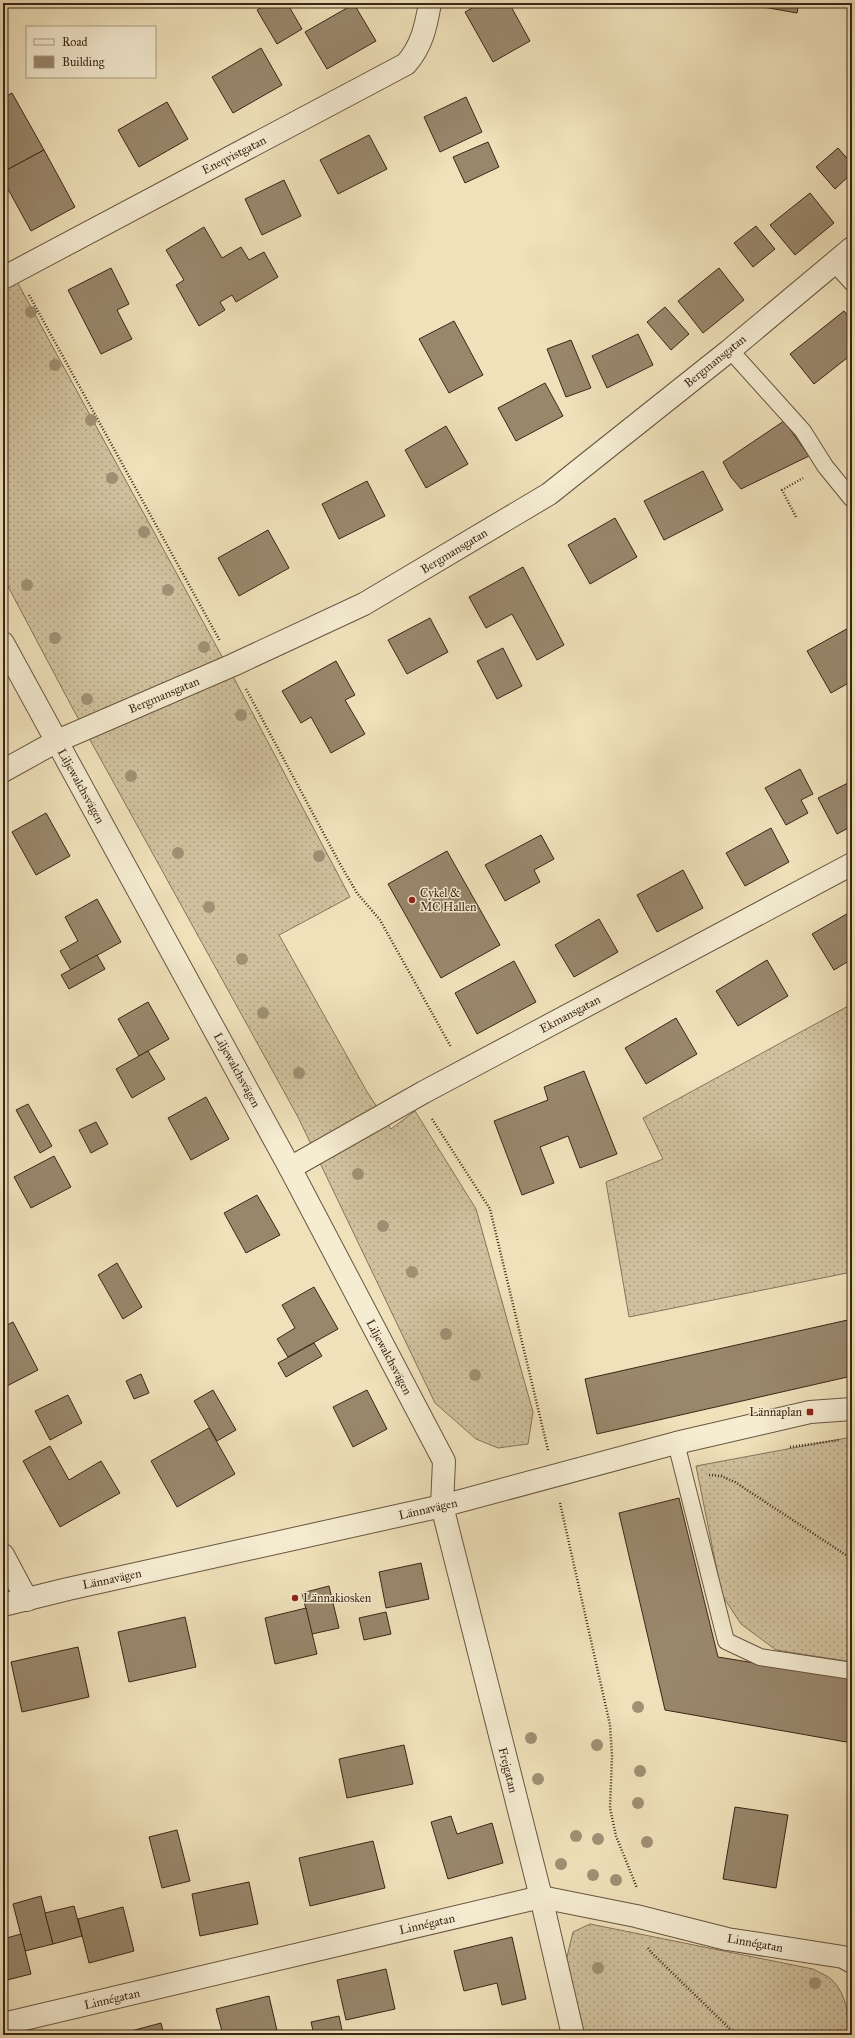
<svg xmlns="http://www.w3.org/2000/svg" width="855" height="2038" viewBox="0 0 855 2038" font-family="'IM FELL Great Primer',serif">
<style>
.grass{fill:url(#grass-dots);stroke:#86745b}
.building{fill:#99876c;stroke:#3b2618}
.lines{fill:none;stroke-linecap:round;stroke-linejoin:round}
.lane-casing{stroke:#685540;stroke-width:18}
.street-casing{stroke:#685540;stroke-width:24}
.path{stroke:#3b2618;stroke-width:2.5;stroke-dasharray:1 2;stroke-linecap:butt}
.lane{stroke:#f5ecd2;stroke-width:16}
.street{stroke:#f5ecd2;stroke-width:22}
.tree{fill:#a09074}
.poi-dot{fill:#8f2418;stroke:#f5ecd2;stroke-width:1.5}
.labels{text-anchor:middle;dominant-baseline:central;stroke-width:3;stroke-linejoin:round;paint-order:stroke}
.street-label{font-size:12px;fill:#3b2618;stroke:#f5ecd2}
.poi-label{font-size:12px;fill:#3b2618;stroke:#f5ecd2;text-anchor:start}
</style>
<defs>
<pattern id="grass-dots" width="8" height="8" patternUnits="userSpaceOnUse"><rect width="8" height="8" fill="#d0c19e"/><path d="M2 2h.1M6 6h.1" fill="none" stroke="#aa9d80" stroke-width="1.8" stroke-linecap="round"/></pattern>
</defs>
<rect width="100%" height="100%" fill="#efe1ba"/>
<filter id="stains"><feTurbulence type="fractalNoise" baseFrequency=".005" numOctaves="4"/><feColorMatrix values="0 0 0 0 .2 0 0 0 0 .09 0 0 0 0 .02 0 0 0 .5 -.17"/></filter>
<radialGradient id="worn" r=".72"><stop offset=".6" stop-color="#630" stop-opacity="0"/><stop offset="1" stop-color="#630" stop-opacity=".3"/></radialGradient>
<g class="grass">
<path d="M3,256L236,682L350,897L279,935L366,1090L391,1129L415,1111L476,1209L533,1412L528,1444L498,1448L476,1439L435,1403L298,1117L73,709L3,577Z"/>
<path d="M852,1004V1272L629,1317L606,1182L663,1159L643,1118Z"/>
<path d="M852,1437V1662L776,1650L741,1624L722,1595L696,1466Z"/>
<path d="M590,1924L813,1969C818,1972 827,1975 832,1980C846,1993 850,2017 846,2035H584L566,1961L573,1932Z"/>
</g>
<g class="building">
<path d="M269,3H287L302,29L277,44L257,10Z"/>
<path d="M481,3H509L530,41L493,62L465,12Z"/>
<path d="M764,3H799L797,13L763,7Z"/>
<path d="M354,4L376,41L327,69L305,32Z"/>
<path d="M261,48L282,85L233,113L212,77Z"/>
<path d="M12,93L44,150L3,172V98Z"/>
<path d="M466,97L482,132L440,152L424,117Z"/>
<path d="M167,102L188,139L139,167L118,130Z"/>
<path d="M369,135L387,169L338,194L320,160Z"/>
<path d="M488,142L499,167L465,183L453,157Z"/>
<path d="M838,148L852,164V173L835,189L816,167Z"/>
<path d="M44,150L75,207L31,231L3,180V172Z"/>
<path d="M284,180L301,216L262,235L245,199Z"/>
<path d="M810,193L834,223L795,255L770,225Z"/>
<path d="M756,226L775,249L753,267L734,243Z"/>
<path d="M204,227L222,258L241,247L249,260L264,252L278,277L236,302L232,295L220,302L225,310L199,326L176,285L184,280L166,250Z"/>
<path d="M111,268L129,304L117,310L132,339L101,354L68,290Z"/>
<path d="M719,268L744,300L703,333L678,301Z"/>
<path d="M665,307L689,334L671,350L647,322Z"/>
<path d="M844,311L852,321V354L814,384L790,354Z"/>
<path d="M454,321L483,375L449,393L419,339Z"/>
<path d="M638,334L653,365L607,388L592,356Z"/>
<path d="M571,340L591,388L566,397L547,349Z"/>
<path d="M545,383L563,416L516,441L498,408Z"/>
<path d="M784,421L809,456L741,489L731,477L723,462Z"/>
<path d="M446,426L468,464L426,488L405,450Z"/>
<path d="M703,471L723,510L664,540L644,501Z"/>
<path d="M367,481L385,516L339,539L322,504Z"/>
<path d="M615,518L637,557L590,584L568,545Z"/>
<path d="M268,530L289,568L239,596L218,558Z"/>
<path d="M523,567L564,645L537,660L512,614L486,628L469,597Z"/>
<path d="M430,618L448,652L407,674L388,640Z"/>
<path d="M852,626V681L831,693L807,651Z"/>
<path d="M503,648L522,686L497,699L477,661Z"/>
<path d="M336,661L355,695L345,700L365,734L331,753L311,717L301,723L282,691Z"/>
<path d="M800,769L813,794L801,800L808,813L786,825L765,788Z"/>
<path d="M852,781V826L837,834L818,798Z"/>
<path d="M46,813L70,856L36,875L12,832Z"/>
<path d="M771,828L789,862L745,886L726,853Z"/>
<path d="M541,835L554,859L534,870L540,882L505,901L485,865Z"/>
<path d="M447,851L500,945L441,978L388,884Z"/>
<path d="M683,870L703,908L657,932L637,895Z"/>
<path d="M97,899L121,942L71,970L60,951L78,941L65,917Z"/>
<path d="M852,911V959L834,970L812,934Z"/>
<path d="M599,919L618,952L574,977L555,945Z"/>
<path d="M97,955L105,969L69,989L61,975Z"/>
<path d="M767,960L788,996L738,1026L716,991Z"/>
<path d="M514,961L536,1002L477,1034L455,993Z"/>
<path d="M148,1002L169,1039L139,1056L118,1019Z"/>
<path d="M676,1018L697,1054L646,1084L625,1048Z"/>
<path d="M148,1051L165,1079L132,1098L116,1069Z"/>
<path d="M584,1071L617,1154L580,1168L568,1136L540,1147L554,1183L522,1195L494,1121L548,1100L544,1087Z"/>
<path d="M206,1097L229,1139L191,1160L168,1118Z"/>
<path d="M28,1104L52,1146L40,1153L16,1110Z"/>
<path d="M96,1122L108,1144L91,1153L79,1130Z"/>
<path d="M54,1156L71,1187L31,1208L14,1177Z"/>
<path d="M257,1195L280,1235L246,1253L224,1213Z"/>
<path d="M117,1263L142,1307L123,1319L98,1275Z"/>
<path d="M314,1287L338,1329L288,1357L277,1339L295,1328L282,1305Z"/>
<path d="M852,1319V1376L597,1434L585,1379Z"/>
<path d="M13,1322L38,1370L3,1388V1327Z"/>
<path d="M314,1343L322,1356L286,1377L278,1363Z"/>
<path d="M141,1374L149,1393L134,1399L126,1381Z"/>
<path d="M213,1390L236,1430L217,1441L194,1401Z"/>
<path d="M367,1390L387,1429L353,1447L333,1407Z"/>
<path d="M68,1395L82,1423L50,1440L35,1411Z"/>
<path d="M209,1428L235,1474L177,1507L151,1461Z"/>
<path d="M50,1446L69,1480L101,1461L120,1493L60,1527L23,1461Z"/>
<path d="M679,1498L718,1657L852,1679V1743L665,1710L619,1513Z"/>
<path d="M421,1563L429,1599L386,1608L379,1572Z"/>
<path d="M329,1586L339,1628L312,1634L302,1593Z"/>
<path d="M306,1608L317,1654L275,1664L265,1618Z"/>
<path d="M386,1612L391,1634L364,1640L359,1618Z"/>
<path d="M185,1617L196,1667L129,1682L118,1632Z"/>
<path d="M78,1647L89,1697L22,1712L11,1662Z"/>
<path d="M404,1745L413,1784L347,1798L339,1759Z"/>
<path d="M735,1807L788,1815L776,1888L723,1879Z"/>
<path d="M451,1816L457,1834L492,1823L503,1863L448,1879L431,1822Z"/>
<path d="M177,1830L190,1881L162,1888L149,1837Z"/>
<path d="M373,1841L385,1888L310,1906L299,1858Z"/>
<path d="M249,1882L258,1924L200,1936L192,1894Z"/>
<path d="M41,1896L53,1944L25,1951L13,1904Z"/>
<path d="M74,1906L82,1936L53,1944L45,1913Z"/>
<path d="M123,1907L134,1951L89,1963L78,1919Z"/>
<path d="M21,1934L31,1974L3,1981V1939Z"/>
<path d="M512,1937L526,1999L502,2005L497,1983L464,1991L454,1951Z"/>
<path d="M386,1969L395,2009L346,2020L337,1980Z"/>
<path d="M269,1996L278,2035H223L216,2009Z"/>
<path d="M339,2016L343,2035H314L311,2022Z"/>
<path d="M161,2023L164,2035H116Z"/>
</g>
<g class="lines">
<defs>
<g id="lane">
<path d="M834,263L852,283"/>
<path d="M730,350L803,431L825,466L851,498"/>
<path d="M676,1443L726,1641L760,1657L852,1671"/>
</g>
<g id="street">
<path d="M3,278L406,64C422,46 426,26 430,3"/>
<path d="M3,643L290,1168L444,1461L442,1506L541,1897L573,2035"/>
<path d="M3,771L57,741L233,665L364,604L549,494L730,350L852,248"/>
<path d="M290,1168L424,1092L852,864"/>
<path d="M3,1555L27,1600"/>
<path d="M3,1605L68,1589L442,1506L676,1443L810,1412L852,1409"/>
<path d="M3,2024L541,1897L636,1916L727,1939L843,1957L852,1962"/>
</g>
</defs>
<use href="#lane" class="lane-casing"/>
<use href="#street" class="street-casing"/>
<g class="path">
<path d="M29,295L220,641"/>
<path d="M796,517L782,490L803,478"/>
<path d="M246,689L340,864L357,893L380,920L451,1047"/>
<path d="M432,1119L490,1209L548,1450"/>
<path d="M790,1447L839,1440"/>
<path d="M709,1475L721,1476L735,1482L852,1559"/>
<path d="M560,1503L610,1725L612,1756L610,1808L616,1836L637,1888"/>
<path d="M648,1948L651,1952L736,2035"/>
</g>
<use href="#lane" class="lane"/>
<use href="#street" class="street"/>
</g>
<g class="tree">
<circle cx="31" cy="312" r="6"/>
<circle cx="55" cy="365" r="6"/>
<circle cx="91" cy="420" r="6"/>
<circle cx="112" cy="478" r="6"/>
<circle cx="144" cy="532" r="6"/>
<circle cx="27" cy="585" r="6"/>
<circle cx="168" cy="590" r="6"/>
<circle cx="55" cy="638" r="6"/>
<circle cx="204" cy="647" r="6"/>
<circle cx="87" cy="699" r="6"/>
<circle cx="241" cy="715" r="6"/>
<circle cx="131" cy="776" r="6"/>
<circle cx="178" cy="853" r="6"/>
<circle cx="319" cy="856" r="6"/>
<circle cx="209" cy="907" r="6"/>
<circle cx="242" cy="959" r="6"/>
<circle cx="263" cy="1013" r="6"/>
<circle cx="299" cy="1073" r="6"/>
<circle cx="358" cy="1174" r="6"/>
<circle cx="383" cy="1226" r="6"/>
<circle cx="412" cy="1272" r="6"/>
<circle cx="446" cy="1334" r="6"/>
<circle cx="475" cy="1375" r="6"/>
<circle cx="638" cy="1707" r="6"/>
<circle cx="531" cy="1738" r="6"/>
<circle cx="597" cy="1745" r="6"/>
<circle cx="640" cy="1771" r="6"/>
<circle cx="538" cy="1779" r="6"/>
<circle cx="638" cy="1803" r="6"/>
<circle cx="576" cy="1836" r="6"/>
<circle cx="598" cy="1839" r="6"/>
<circle cx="647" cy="1842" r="6"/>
<circle cx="561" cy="1864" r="6"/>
<circle cx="593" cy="1875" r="6"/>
<circle cx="616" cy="1880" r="6"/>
<circle cx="598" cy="1968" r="6"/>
<circle cx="815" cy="1983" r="6"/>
</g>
<g class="poi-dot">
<circle cx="412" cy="900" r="4"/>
<rect x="806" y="1408" width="8" height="8" rx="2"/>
<circle cx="295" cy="1598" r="4"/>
</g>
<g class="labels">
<g class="street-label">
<text transform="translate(234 155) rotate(-27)">Eneqvistgatan</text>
<text transform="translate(715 361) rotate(-39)">Bergmansgatan</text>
<text transform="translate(454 551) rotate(-31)">Bergmansgatan</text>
<text transform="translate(164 695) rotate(-23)">Bergmansgatan</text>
<text transform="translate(81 786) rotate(61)">Liljewalchsvägen</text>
<text transform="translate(570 1014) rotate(-28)">Ekmansgatan</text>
<text transform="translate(237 1070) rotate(61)">Liljewalchsvägen</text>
<text transform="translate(389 1357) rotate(62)">Liljewalchsvägen</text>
<text transform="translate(428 1509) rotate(-13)">Lännavägen</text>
<text transform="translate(112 1579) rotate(-12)">Lännavägen</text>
<text transform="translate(508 1770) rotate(76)">Frejgatan</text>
<text transform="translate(427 1924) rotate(-13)">Linnégatan</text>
<text transform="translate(755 1943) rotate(10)">Linnégatan</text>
<text transform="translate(112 1999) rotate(-13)">Linnégatan</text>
</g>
<g class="poi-label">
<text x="420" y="893">Cykel &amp;<tspan x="420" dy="14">MC Hallen</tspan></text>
<text x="802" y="1412" text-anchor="end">Lännaplan</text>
<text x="303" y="1598">Lännakiosken</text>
</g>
</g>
<rect width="855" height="2038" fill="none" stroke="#efe1ba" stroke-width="16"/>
<rect x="4" y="4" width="847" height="2030" fill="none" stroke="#3b2618" stroke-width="2"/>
<rect x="8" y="8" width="839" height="2022" fill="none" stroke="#3b2618"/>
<rect x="26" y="26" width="130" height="52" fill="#f5ecd2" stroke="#ab9d88"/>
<rect x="34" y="39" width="20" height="6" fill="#f5ecd2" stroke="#ab9d88"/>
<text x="62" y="46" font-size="12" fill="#3b2618">Road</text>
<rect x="34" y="56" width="20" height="12" fill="#99876c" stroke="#ab9d88"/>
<text x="62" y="66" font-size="12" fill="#3b2618">Building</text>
<rect width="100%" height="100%" filter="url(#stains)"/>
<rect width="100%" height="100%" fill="url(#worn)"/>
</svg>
